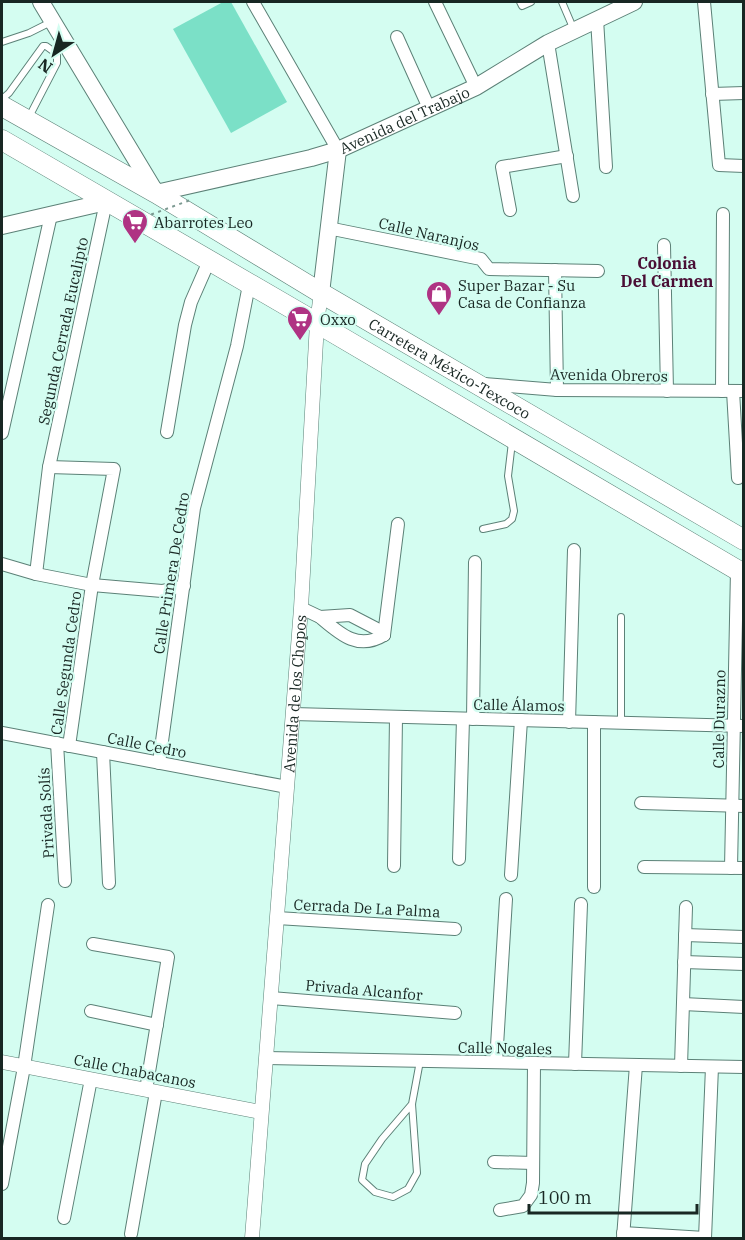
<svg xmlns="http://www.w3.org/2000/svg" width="745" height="1240" viewBox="0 0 745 1240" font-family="'IBM Plex Serif',serif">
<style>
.green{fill:#7be0c7}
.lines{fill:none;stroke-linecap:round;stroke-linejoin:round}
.service-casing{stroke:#5c8177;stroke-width:8}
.minor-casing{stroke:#5c8177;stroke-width:14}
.tertiary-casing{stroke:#5c8177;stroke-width:15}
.secondary-casing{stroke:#5c8177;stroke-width:18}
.trunk-casing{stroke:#5c8177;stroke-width:21}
.service{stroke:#fff;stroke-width:6}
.minor{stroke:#fff;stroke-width:12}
.tertiary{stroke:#fff;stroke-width:14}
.secondary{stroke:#fff;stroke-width:16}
.trunk{stroke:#fff;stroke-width:20}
.path-bridge{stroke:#7c9991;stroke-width:2;stroke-dasharray:3 4.5;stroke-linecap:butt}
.labels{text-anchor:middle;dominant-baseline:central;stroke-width:4.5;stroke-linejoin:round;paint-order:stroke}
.street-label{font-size:15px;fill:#182723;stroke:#d4fdf1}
.poi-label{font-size:15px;fill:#182723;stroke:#d4fdf1;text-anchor:start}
.neighbourhood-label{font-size:16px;font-weight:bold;fill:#4a0e35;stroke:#d4fdf1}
</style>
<rect width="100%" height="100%" fill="#d4fdf1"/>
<path class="green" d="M223,2H231L287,102L231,133L173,29Z"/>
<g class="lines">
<defs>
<g id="service">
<path d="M520,2L522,6L531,2"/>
<path d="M562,2L574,30"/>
<path d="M2,42L29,33L51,22"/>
<path d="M2,99L9,93L43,46H46L57,54V63L29,117"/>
<path d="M483,529L506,524L512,519L514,511L508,476L512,442"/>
<path d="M621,722V617"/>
<path d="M412,1104L382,1139L365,1164L362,1180L375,1192L393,1197L408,1189L417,1173L412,1104L420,1061"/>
</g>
<g id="minor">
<path d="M253,2L338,150"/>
<path d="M435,2L476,87"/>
<path d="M704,2L719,165L744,166"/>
<path d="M597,19L606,167"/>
<path d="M397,37L429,108"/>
<path d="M548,43L573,196"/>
<path d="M712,94L744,93"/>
<path d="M510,210L502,167L567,156"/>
<path d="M328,228L481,259L489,269L598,271"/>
<path d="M664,245L667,391"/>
<path d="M555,270L557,390"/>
<path d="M484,384L557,390L744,391"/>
<path d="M722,391L723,214"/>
<path d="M733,391L738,478"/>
<path d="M167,432L185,325L191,302L209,261"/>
<path d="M2,433L51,215"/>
<path d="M49,467L114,469L92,585L69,746"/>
<path d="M2,564L36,574L92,585L162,591L184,586"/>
<path d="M36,574L49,467L106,202"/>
<path d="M301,608L320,617L350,615L377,629L384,635"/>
<path d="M320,617C340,634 358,651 384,635"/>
<path d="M384,635L398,524"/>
<path d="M293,714L744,726"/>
<path d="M473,719L475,562"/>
<path d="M569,722L574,550"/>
<path d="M2,733L287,787"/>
<path d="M57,743L65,881"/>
<path d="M103,752L109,883"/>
<path d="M159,763L194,508L237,346L249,285"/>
<path d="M641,803L744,806"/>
<path d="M459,859L463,719"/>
<path d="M394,866L396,717"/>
<path d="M644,867L744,868"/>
<path d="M731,868L737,570"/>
<path d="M511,875L521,720"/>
<path d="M594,887V722"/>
<path d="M277,918L455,929"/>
<path d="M685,935L744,937"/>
<path d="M93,944L168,957L146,1090"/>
<path d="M684,962L744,964"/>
<path d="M271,998L455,1013"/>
<path d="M683,1004L744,1007"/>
<path d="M91,1011L157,1025"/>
<path d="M266,1058L744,1067"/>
<path d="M496,1062L506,899"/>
<path d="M575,1064L581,904"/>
<path d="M681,1066L686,907"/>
<path d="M494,1162L533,1163"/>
<path d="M2,1184L24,1067L48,905"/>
<path d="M500,1210L523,1206L531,1195L533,1183L534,1063"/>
<path d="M64,1218L91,1079"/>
<path d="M623,1233L705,1238"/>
<path d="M131,1234L156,1092"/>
<path d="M623,1238L636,1065"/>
<path d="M705,1238L712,1067"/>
</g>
<g id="tertiary">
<path d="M2,1062L261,1112"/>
<path id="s1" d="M252,1238L301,608L317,323L321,293"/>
</g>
<g id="secondary">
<path id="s2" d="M41,2L156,193L311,158L338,150L476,87L548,43L634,2"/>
<path d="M2,226L106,202"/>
<path d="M321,293L338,150"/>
</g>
<g id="trunk">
<path id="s3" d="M2,106L156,193L321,293L744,540"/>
<path d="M2,140L317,323L744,574"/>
</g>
</defs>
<use href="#service" class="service-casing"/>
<use href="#minor" class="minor-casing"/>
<use href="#tertiary" class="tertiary-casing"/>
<use href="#secondary" class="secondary-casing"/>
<use href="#trunk" class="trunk-casing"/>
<use href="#service" class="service"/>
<use href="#minor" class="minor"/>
<use href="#tertiary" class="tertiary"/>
<use href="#secondary" class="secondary"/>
<use href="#trunk" class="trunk"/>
<path class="path-bridge" d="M123,225L193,199"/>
</g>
<defs>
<symbol id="supermarket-pin" viewBox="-11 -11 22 30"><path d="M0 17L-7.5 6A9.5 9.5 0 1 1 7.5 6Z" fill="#af3383" stroke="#d4fdf1"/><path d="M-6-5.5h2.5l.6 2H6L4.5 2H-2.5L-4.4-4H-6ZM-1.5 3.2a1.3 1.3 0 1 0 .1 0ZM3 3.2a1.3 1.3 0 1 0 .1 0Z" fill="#fff"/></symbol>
<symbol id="shop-pin" viewBox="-11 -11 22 30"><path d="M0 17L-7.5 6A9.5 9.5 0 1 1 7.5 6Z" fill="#af3383" stroke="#d4fdf1"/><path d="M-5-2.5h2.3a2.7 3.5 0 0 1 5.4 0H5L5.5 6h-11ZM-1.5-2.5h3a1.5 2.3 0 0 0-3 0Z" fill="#fff"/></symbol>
</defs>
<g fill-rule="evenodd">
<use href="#supermarket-pin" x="120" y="207" width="30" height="40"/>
<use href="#shop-pin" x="424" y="279" width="30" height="40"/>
<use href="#supermarket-pin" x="285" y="304" width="30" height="40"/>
</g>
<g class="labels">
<g class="street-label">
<text stroke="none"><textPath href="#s2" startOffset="483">Avenida del Trabajo</textPath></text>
<text transform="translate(429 234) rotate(13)">Calle Naranjos</text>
<text transform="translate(63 331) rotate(-78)">Segunda Cerrada Eucalipto</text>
<text stroke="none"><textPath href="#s3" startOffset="519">Carretera México-Texcoco</textPath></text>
<text transform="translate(609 375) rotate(1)">Avenida Obreros</text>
<text transform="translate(171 573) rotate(-81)">Calle Primera De Cedro</text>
<text transform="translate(66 663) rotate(-82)">Calle Segunda Cedro</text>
<text stroke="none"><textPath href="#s1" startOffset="546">Avenida de los Chopos</textPath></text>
<text transform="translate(519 705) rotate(1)">Calle Álamos</text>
<text transform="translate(719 719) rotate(-89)">Calle Durazno</text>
<text transform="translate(147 745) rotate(11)">Calle Cedro</text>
<text transform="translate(46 813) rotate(-93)">Privada Solís</text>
<text transform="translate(367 908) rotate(3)">Cerrada De La Palma</text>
<text transform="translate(364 990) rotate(5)">Privada Alcanfor</text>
<text transform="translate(505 1048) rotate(1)">Calle Nogales</text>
<text transform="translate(135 1071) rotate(11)">Calle Chabacanos</text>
</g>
<g class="poi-label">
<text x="154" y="222">Abarrotes Leo</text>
<text x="458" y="285">Super Bazar - Su<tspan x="458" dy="17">Casa de Confianza</tspan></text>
<text x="320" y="319">Oxxo</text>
</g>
<g class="neighbourhood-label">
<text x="667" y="263">Colonia<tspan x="667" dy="18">Del Carmen</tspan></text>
</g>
</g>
<rect width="745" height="1240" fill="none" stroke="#182723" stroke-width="6"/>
<g transform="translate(54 54) rotate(216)" stroke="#d4fdf1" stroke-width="4.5" paint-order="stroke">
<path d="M0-4.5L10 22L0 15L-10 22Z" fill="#182723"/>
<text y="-9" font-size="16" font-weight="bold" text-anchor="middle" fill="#182723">N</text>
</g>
<path d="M529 1204v9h168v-9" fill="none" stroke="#182723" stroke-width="3"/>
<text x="538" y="1204" font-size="18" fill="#182723" stroke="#d4fdf1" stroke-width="4.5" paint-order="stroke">100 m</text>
</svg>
